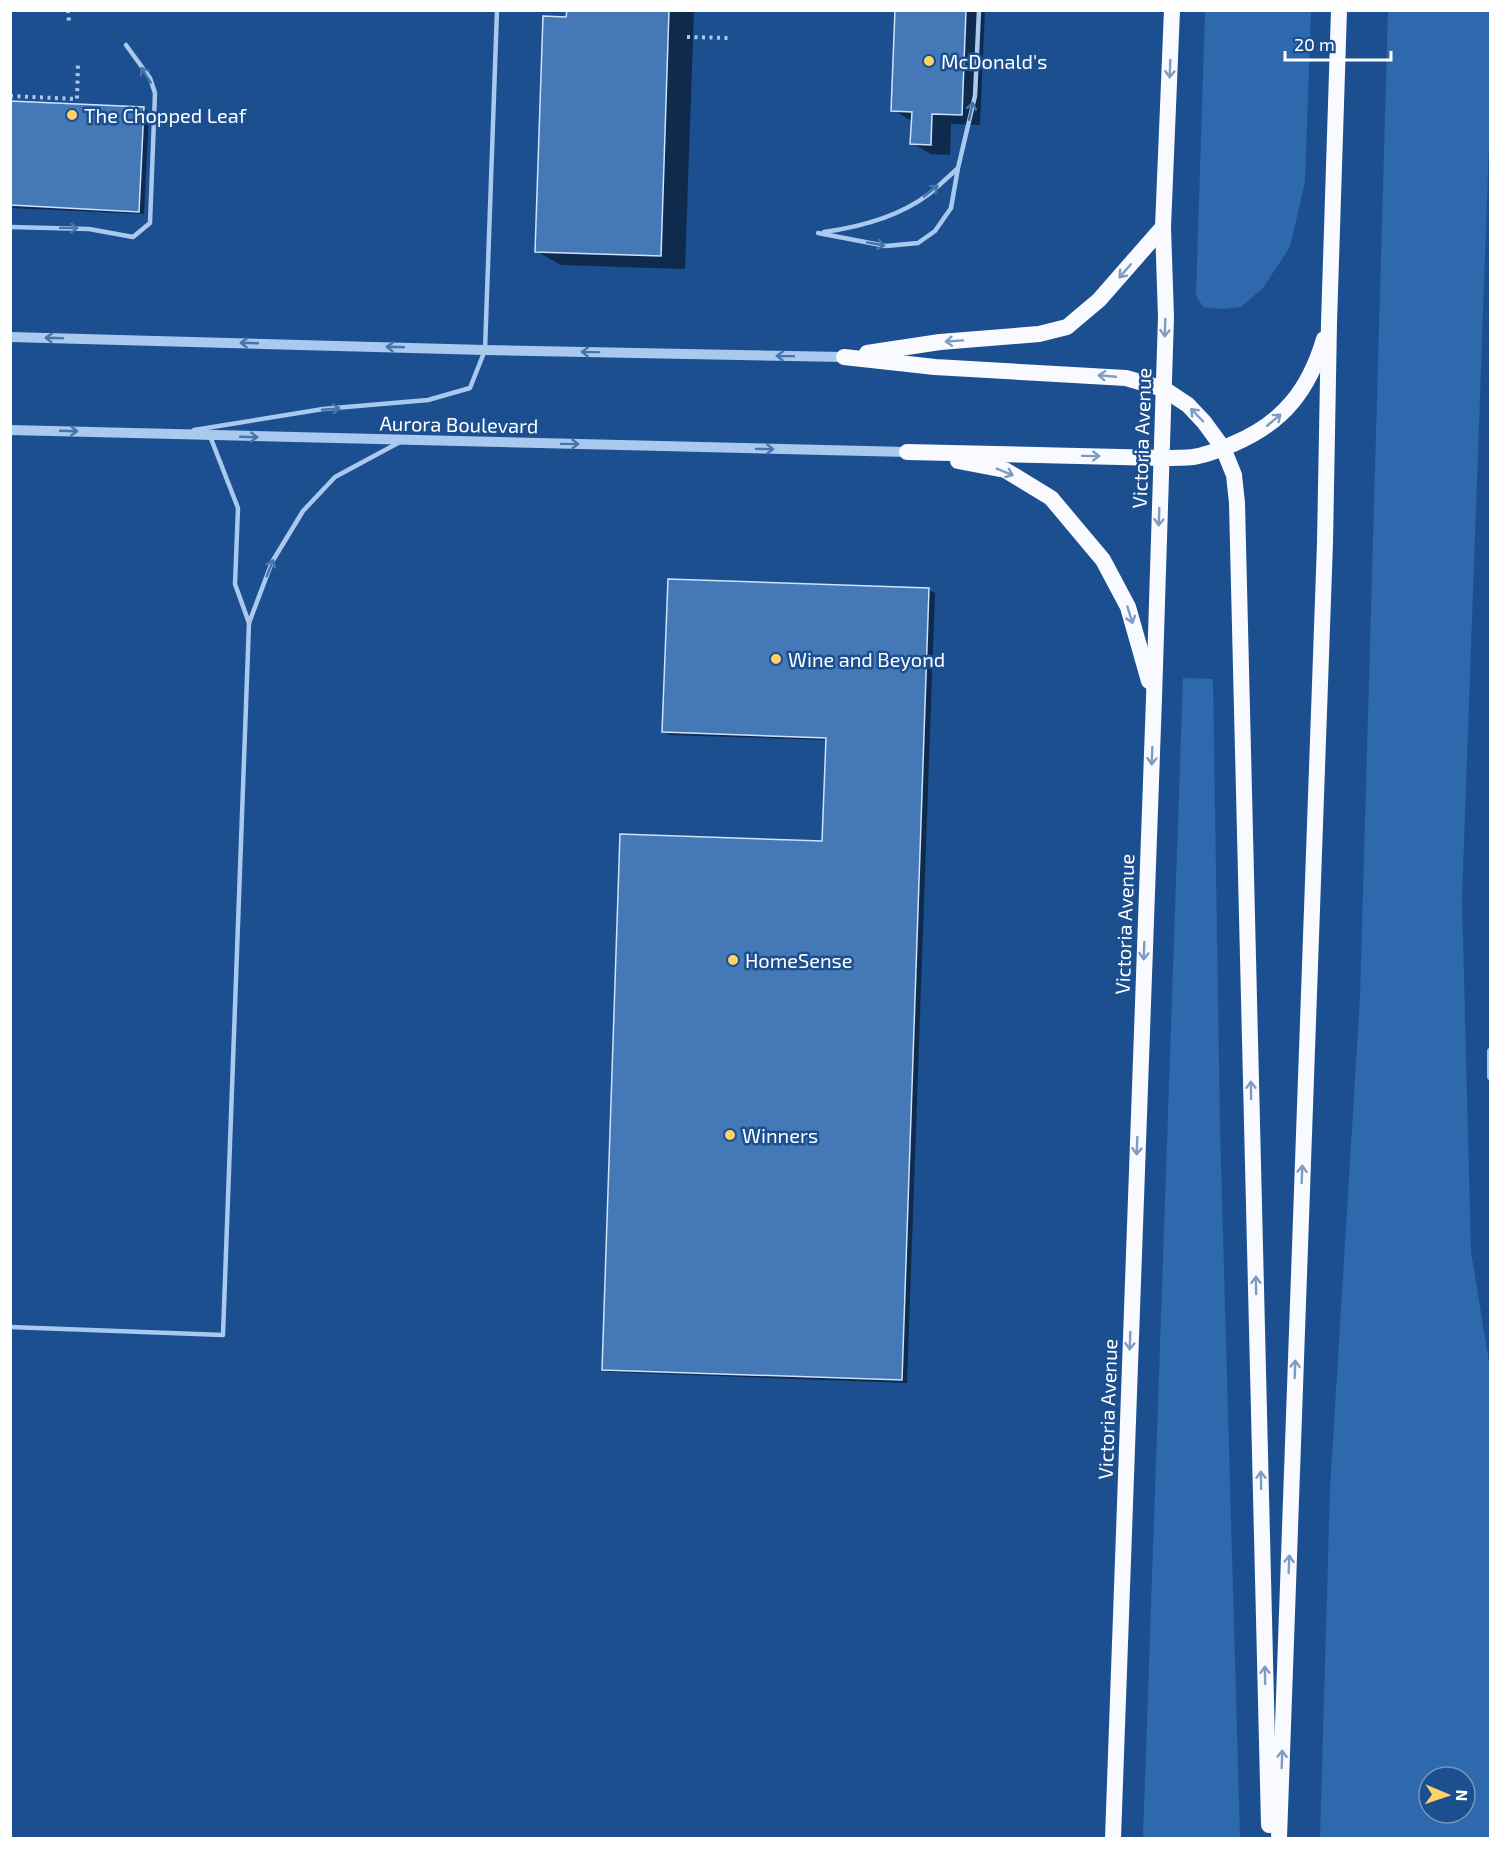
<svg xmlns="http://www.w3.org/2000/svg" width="1501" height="1849" viewBox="0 0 1501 1849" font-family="'Exo 2',sans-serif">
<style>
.green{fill:#2e69ad;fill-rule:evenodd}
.shadow{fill:#0007}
.building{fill:#4478b7;stroke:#cfe3fa;stroke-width:1.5}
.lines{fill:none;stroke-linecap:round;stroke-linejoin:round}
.path{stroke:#a9c9ee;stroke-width:4;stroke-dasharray:3 4.5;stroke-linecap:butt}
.service{stroke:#a9c9ee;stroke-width:4.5}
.minor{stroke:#a9c9ee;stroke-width:6}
.tertiary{stroke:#a9c9ee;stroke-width:10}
.trunk{stroke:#f8faff;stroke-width:16}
.oneway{stroke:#7e9cc1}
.oneway2{stroke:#4674ac}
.poi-dot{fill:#ffd166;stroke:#1b4f8f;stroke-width:2}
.labels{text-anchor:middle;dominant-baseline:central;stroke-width:5;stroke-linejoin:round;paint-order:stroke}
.poi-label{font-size:20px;fill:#fff;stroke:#1b4f8f;text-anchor:start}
.street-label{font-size:20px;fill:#fff;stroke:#1b4f8f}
</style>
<rect width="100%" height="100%" fill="#1b4f8f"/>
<g class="green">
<path d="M1205,11H1311L1305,182L1290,247L1263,288L1241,307L1223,309L1203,307L1196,295Z"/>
<path d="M1388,11H1490V116L1462,899L1471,1252L1490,1368V1838H1320L1330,1489L1360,997ZM1429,1777H1465V1813H1429Z"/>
<path d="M1183,678L1213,679L1220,1128L1240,1838H1143Z"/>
</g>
<g class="shadow">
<path d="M568,10H694L685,269L561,265L536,251Z"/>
<path d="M897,10H985L980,125L951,124L950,155L931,154L912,143V121L893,110Z"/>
<path d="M10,102L143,109L149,112L144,214L10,208Z"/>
<path d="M669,581L929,590L935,593L907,1383L609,1372L603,1369L823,842L827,740L670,735L664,731Z"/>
</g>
<g class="building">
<path d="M567,10H669L661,256L535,252L543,16L566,17Z"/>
<path d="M895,10H966L962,115L932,114L931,145L910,144L912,112L891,111Z"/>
<path d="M10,101L144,107L139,212L10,205Z"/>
<path d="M668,579L929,588L902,1380L602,1370L620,834L822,841L826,738L662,732Z"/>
</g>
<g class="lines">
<g class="path">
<path d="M68,10L69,22"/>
<path d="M687,37L728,38"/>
<path d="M10,96L77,99L78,63"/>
</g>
<g class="service">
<path d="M10,227L89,229L133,237L150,223L155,93L150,78L126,45"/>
<path d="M824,232C860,227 900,216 929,194C939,186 948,177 957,169"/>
<path d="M818,233L886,246L918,243L935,231L951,208L958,168L975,96L979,10"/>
<path d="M194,430L323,409L428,400L470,388L485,350L497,10"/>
<path d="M210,436L238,508L235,584L249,623"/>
<path d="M10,1327L223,1335L249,623L272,562L303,511L335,477L400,442"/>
</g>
<path class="minor" d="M1490,1051V1077"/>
<g class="tertiary">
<path d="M10,337L485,350L844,357"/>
<path d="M10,430L907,452"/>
</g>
<g class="trunk">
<path d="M867,353L940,342L1039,334L1067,327L1099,300L1163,227"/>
<path d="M844,357L935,367L1126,378L1164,389L1188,405L1204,422L1223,448L1234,475L1237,503L1269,1825"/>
<path d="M907,452L1161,458C1171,458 1183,458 1193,457C1207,455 1221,449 1233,444C1283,423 1309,390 1324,339"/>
<path d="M958,461L1005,470L1051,498L1103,560L1128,607L1149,681"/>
<path d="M1113,1838L1154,698L1166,317L1163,227L1172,10"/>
<path d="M1279,1838L1325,543L1329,323L1339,10"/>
</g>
</g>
<defs><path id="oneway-shaft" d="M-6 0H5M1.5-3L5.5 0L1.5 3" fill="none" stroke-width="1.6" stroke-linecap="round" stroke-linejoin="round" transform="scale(1.5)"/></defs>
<g class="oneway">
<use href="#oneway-shaft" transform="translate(1170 69) rotate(92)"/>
<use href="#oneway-shaft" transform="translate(1125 271) rotate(131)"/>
<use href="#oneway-shaft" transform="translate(1165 328) rotate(92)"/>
<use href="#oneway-shaft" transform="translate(954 341) rotate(176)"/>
<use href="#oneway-shaft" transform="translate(1107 376) rotate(-175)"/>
<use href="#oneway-shaft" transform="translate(1197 415) rotate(-134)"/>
<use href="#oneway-shaft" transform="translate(1274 420) rotate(-40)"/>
<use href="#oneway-shaft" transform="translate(1091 456) rotate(1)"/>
<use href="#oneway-shaft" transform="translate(1005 472) rotate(22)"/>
<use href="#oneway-shaft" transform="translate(1159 517) rotate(92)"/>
<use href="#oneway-shaft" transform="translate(1130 615) rotate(73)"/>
<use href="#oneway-shaft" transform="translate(1152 756) rotate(92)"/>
<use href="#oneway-shaft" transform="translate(1144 951) rotate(92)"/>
<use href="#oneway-shaft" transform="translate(1251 1090) rotate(-91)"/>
<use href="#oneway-shaft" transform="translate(1137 1146) rotate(92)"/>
<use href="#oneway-shaft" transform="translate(1302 1174) rotate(-88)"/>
<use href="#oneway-shaft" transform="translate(1256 1285) rotate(-91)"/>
<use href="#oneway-shaft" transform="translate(1130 1341) rotate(92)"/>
<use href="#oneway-shaft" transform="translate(1295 1369) rotate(-88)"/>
<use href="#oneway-shaft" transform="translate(1261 1480) rotate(-91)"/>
<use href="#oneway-shaft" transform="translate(1289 1564) rotate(-88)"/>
<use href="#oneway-shaft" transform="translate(1265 1675) rotate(-91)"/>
<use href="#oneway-shaft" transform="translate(1282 1759) rotate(-88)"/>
</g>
<g class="oneway2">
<use href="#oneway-shaft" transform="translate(146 75) rotate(-122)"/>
<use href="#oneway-shaft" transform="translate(971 111) rotate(-77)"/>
<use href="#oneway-shaft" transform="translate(931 191) rotate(-39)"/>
<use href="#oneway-shaft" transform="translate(69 228) rotate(1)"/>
<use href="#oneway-shaft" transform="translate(876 244) rotate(10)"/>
<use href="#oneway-shaft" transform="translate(54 338) rotate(-178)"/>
<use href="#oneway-shaft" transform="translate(249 343) rotate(-178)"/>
<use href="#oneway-shaft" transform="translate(395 347) rotate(-178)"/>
<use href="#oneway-shaft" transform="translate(590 352) rotate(-179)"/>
<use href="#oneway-shaft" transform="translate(785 356) rotate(-179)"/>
<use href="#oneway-shaft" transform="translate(331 409) rotate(-5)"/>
<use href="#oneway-shaft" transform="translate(69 431) rotate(2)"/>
<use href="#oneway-shaft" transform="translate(249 437) rotate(2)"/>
<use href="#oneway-shaft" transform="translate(570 444) rotate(1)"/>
<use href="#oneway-shaft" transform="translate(765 449) rotate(1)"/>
<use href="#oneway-shaft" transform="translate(270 568) rotate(-68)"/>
</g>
<g class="poi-dot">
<circle cx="929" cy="61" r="6"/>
<circle cx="72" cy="115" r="6"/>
<circle cx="776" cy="659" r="6"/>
<circle cx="733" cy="960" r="6"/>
<circle cx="730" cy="1135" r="6"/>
</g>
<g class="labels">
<g class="poi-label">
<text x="941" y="61">McDonald's</text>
<text x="84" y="115">The Chopped Leaf</text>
<text x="788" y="659">Wine and Beyond</text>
<text x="745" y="960">HomeSense</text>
<text x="742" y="1135">Winners</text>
</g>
<g class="street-label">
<text transform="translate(459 424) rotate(1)">Aurora Boulevard</text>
<text transform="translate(1141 438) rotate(-88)">Victoria Avenue</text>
<text transform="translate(1124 924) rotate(-88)">Victoria Avenue</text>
<text transform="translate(1107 1409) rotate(-88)">Victoria Avenue</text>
</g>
</g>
<rect width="1501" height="1849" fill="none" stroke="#ffffff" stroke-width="24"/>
<g transform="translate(1447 1795) rotate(92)"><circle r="28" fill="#1b4f8f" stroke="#7695bc" stroke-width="1.5"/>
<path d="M0-4.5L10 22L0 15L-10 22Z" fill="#ffd166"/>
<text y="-9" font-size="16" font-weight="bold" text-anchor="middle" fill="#ffffff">N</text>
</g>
<path d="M1285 51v9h106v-9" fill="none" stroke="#ffffff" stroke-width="3"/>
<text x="1294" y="51" font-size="18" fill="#ffffff" stroke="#1b4f8f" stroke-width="4.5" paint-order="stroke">20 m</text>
</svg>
